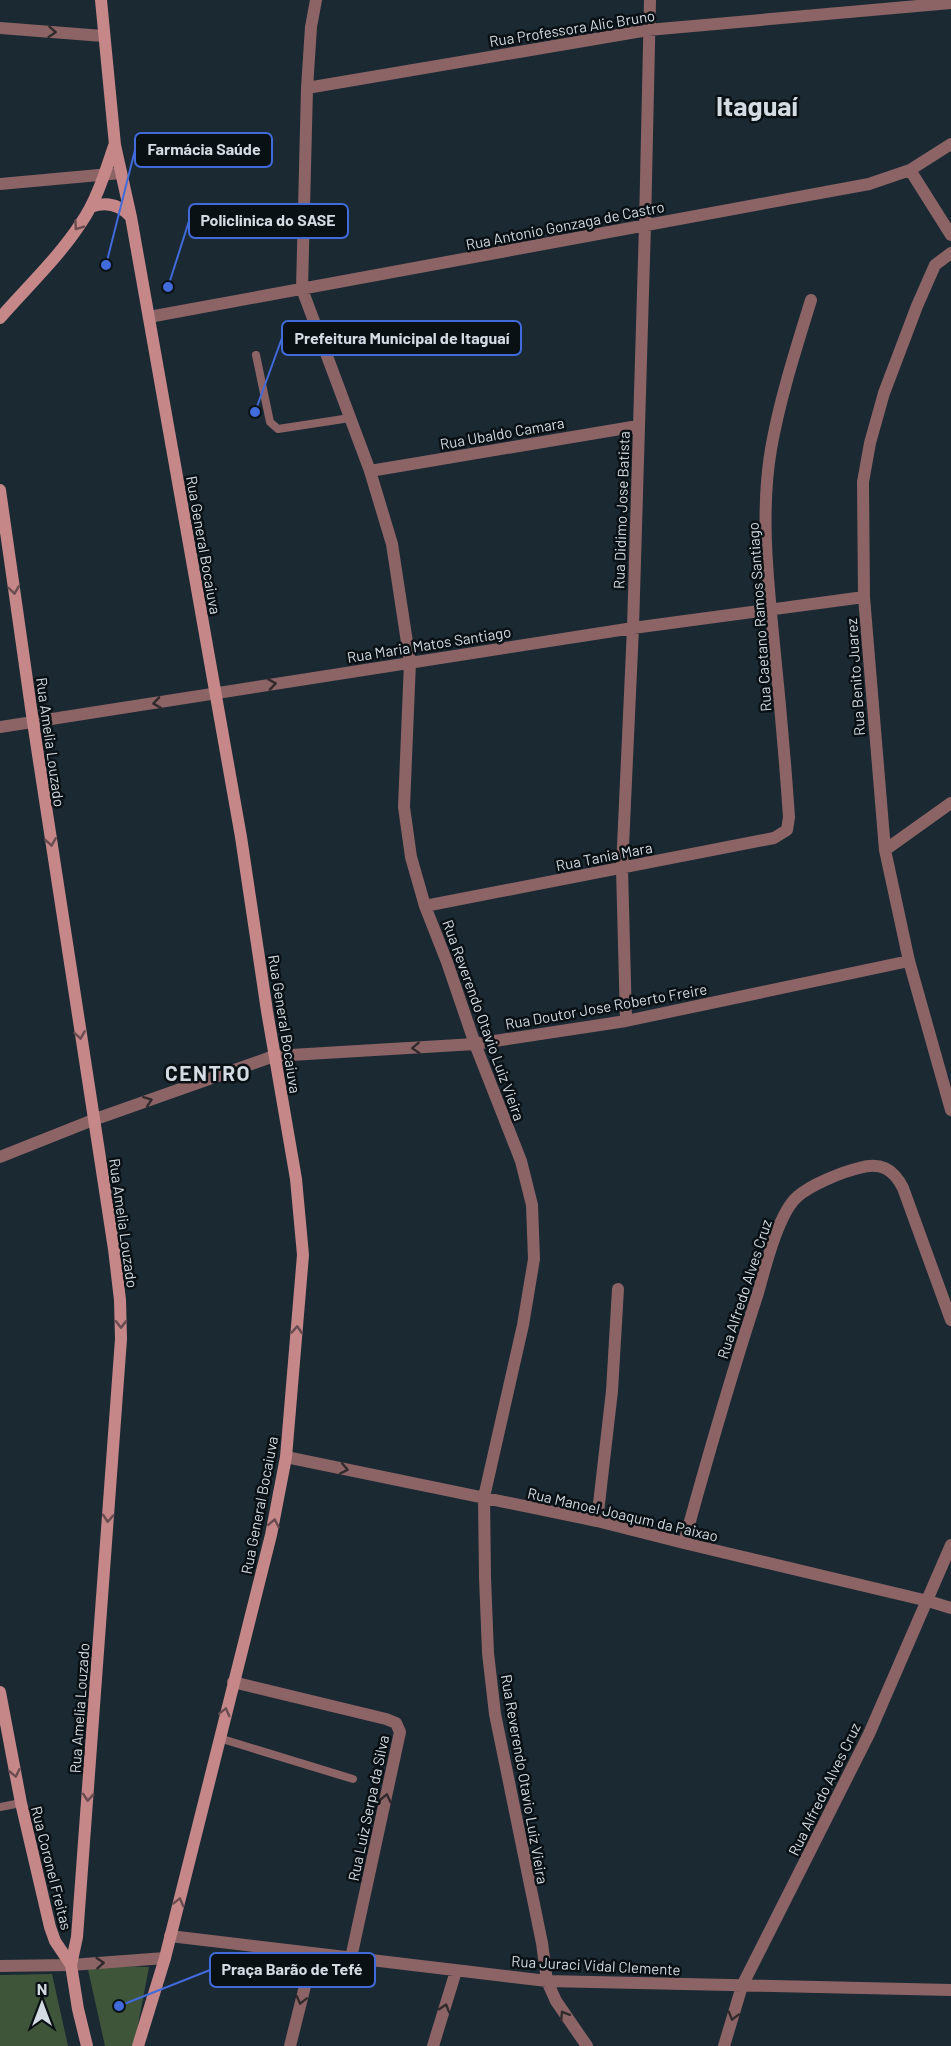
<svg xmlns="http://www.w3.org/2000/svg" width="951" height="2046" viewBox="0 0 951 2046" font-family="Barlow,sans-serif">
<style>
.green{fill:#3e553a}
.lines{fill:none;stroke-linecap:round;stroke-linejoin:round}
.lane{stroke:#8c6465;stroke-width:8}
.street{stroke:#8c6465;stroke-width:12}
.secondary{stroke:#c68789;stroke-width:12}
.oneway{stroke:#312a2d}
.oneway2{stroke:#684c4f}
.labels{text-anchor:middle;dominant-baseline:central;stroke-width:5;stroke-linejoin:round;paint-order:stroke}
.street-label{font-size:15px;fill:#d3dce3;stroke:#0a1115}
.district-label{font-size:21px;font-weight:bold;letter-spacing:1.5px;fill:#d3dce3;stroke:#0a1115}
.town-label{font-size:27px;font-weight:bold;fill:#d3dce3;stroke:#0a1115}
.leader{fill:none;stroke:#416ada;stroke-width:2}
.callout-dot{fill:#416ada;stroke:#0a1115;stroke-width:2}
.callout{fill:#0a1115;stroke:#416ada;stroke-width:2}
.callout-label{font-size:16px;text-anchor:middle;font-weight:bold;fill:#d3dce3}
</style>
<rect width="100%" height="100%" fill="#1b2933"/>
<path class="green" d="M87,1965l62,2 -15,79h-29z
M52,1974l16,72h-68v-71z"/>
<g class="lines">
<path class="lane" d="M256,355l14,67 8,7 72,-11
M219,1738l134,41
M0,1807l21,-4"/>
<path class="street" d="M316,0l-5,27 -4,61 -5,201 68,182 22,73 18,118 -6,145 7,50 14,49 22,56 28,82 46,117 11,44 2,54 -11,66 -39,172 1,80 3,76 7,61 47,229 5,38 9,20 31,45
M0,28l103,8
M307,88l341,-58 303,-27
M910,170l41,65
M0,184l121,-11
M951,253l-16,12 -18,41 -33,87 -14,50 -7,39 1,115 21,253 24,111 42,149
M149,317l720,-133 41,-14 41,-26
M370,471l268,-45
M0,727l633,-99 231,-31
M885,850l66,-47
M425,906l349,-68 13,-8 2,-13c-4,-58 -9,-115 -15,-173 -6,-64 -14,-130 -3,-195 9,-51 25,-100 40,-149
M626,1021l-4,-153 11,-240 12,-403 5,-225
M0,1157l93,-37 181,-64 201,-12 151,-23 283,-60
M286,1457l311,64 87,22 244,58 23,7
M597,1521l15,-130 6,-102
M684,1543c23,-84 47,-167 74,-250 7,-25 20,-79 39,-96 13,-12 45,-25 62,-29 21,-6 34,0 44,20l48,132
M233,1682l153,37 10,4 4,9 -49,226
M170,1936l377,45 404,9
M0,1966l71,-1 94,-7
M290,2046l23,-92
M433,2046l23,-75
M724,2046l18,-60 127,-252 82,-189"/>
<path class="secondary" d="M101,0l14,145 16,72 110,620 26,174 29,168 7,76 -17,202 -15,78 -106,423 -27,88
M91,207c16,-6 29,-2 40,10
M0,318c27,-31 59,-61 81,-95 16,-23 24,-51 33,-77
M0,490l33,232 81,527 6,51 1,39 -44,598 -6,28
M0,1692l21,111 29,124 5,14 16,24 7,44 9,37"/>
</g>
<defs><path id="oneway-chevron" d="M-2-3.5L2.5 0L-2 3.5" fill="none" stroke-width="1.6" stroke-linecap="round" stroke-linejoin="round" transform="scale(1.5)"/></defs>
<g class="oneway">
<use href="#oneway-chevron" transform="translate(52 32) rotate(4)"/>
<use href="#oneway-chevron" transform="translate(272 684) rotate(-9)"/>
<use href="#oneway-chevron" transform="translate(157 703) rotate(171)"/>
<use href="#oneway-chevron" transform="translate(416 1048) rotate(177)"/>
<use href="#oneway-chevron" transform="translate(148 1101) rotate(-20)"/>
<use href="#oneway-chevron" transform="translate(344 1469) rotate(11)"/>
<use href="#oneway-chevron" transform="translate(386 1798) rotate(-77)"/>
<use href="#oneway-chevron" transform="translate(100 1963) rotate(-4)"/>
<use href="#oneway-chevron" transform="translate(301 2000) rotate(104)"/>
<use href="#oneway-chevron" transform="translate(445 2008) rotate(-73)"/>
<use href="#oneway-chevron" transform="translate(564 2015) rotate(-122)"/>
<use href="#oneway-chevron" transform="translate(733 2016) rotate(106)"/>
</g>
<g class="oneway2">
<use href="#oneway-chevron" transform="translate(78 226) rotate(125)"/>
<use href="#oneway-chevron" transform="translate(14 590) rotate(82)"/>
<use href="#oneway-chevron" transform="translate(51 842) rotate(81)"/>
<use href="#oneway-chevron" transform="translate(80 1035) rotate(81)"/>
<use href="#oneway-chevron" transform="translate(121 1324) rotate(89)"/>
<use href="#oneway-chevron" transform="translate(297 1330) rotate(-86)"/>
<use href="#oneway-chevron" transform="translate(108 1518) rotate(94)"/>
<use href="#oneway-chevron" transform="translate(274 1523) rotate(-79)"/>
<use href="#oneway-chevron" transform="translate(225 1712) rotate(-76)"/>
<use href="#oneway-chevron" transform="translate(15 1773) rotate(79)"/>
<use href="#oneway-chevron" transform="translate(88 1797) rotate(94)"/>
<use href="#oneway-chevron" transform="translate(179 1902) rotate(-76)"/>
</g>
<g class="labels">
<g class="street-label">
<text transform="translate(572 28) rotate(-9)">Rua Professora Alic Bruno</text>
<text transform="translate(565 225) rotate(-11)">Rua Antonio Gonzaga de Castro</text>
<text transform="translate(502 433) rotate(-10)">Rua Ubaldo Camara</text>
<text transform="translate(621 510) rotate(-88)">Rua Didimo Jose Batista</text>
<text transform="translate(204 545) rotate(80)">Rua General Bocaiuva</text>
<text transform="translate(759 617) rotate(-94)">Rua Caetano Ramos Santiago</text>
<text transform="translate(429 644) rotate(-9)">Rua Maria Matos Santiago</text>
<text transform="translate(855 677) rotate(-94)">Rua Benito Juarez</text>
<text transform="translate(51 742) rotate(82)">Rua Amelia Louzado</text>
<text transform="translate(604 856) rotate(-11)">Rua Tania Mara</text>
<text transform="translate(606 1006) rotate(-10)">Rua Doutor Jose Roberto Freire</text>
<text transform="translate(484 1020) rotate(70)">Rua Reverendo Otavio Luiz Vieira</text>
<text transform="translate(285 1024) rotate(81)">Rua General Bocaiuva</text>
<text transform="translate(124 1223) rotate(82)">Rua Amelia Louzado</text>
<text transform="translate(744 1289) rotate(-72)">Rua Alfredo Alves Cruz</text>
<text transform="translate(259 1505) rotate(-79)">Rua General Bocaiuva</text>
<text transform="translate(623 1514) rotate(13)">Rua Manoel Joaqum da Paixao</text>
<text transform="translate(79 1708) rotate(-86)">Rua Amelia Louzado</text>
<text transform="translate(525 1779) rotate(80)">Rua Reverendo Otavio Luiz Vieira</text>
<text transform="translate(824 1789) rotate(-64)">Rua Alfredo Alves Cruz</text>
<text transform="translate(368 1808) rotate(-78)">Rua Luiz Serpa da Silva</text>
<text transform="translate(52 1868) rotate(76)">Rua Coronel Freitas</text>
<text transform="translate(596 1965) rotate(3)">Rua Juraci Vidal Clemente</text>
</g>
<g class="district-label">
<text x="208" y="1072">CENTRO</text>
</g>
<g class="town-label">
<text x="757" y="105">Itaguaí</text>
</g>
</g>
<path class="leader" d="M106 265L135 150M168 287L189 221M255 412L282 338M119 2006L210 1970"/>
<g class="callout-dot">
<circle cx="106" cy="265" r="6"/>
<circle cx="168" cy="287" r="6"/>
<circle cx="255" cy="412" r="6"/>
<circle cx="119" cy="2006" r="6"/>
</g>
<g class="callout">
<rect x="135" y="133" width="137" height="34" rx="6"/>
<rect x="189" y="204" width="159" height="34" rx="6"/>
<rect x="282" y="321" width="239" height="34" rx="6"/>
<rect x="210" y="1953" width="165" height="34" rx="6"/>
</g>
<g class="callout-label">
<text x="204" y="155">Farmácia Saúde</text>
<text x="268" y="226">Policlinica do SASE</text>
<text x="402" y="344">Prefeitura Municipal de Itaguaí</text>
<text x="292" y="1975">Praça Barão de Tefé</text>
</g>
<g transform="translate(42 2004)" stroke="#0a1115" stroke-width="4.5" paint-order="stroke">
<path d="M0-4.5L10 22L0 15L-10 22Z" fill="#d3dce3"/>
<text y="-9" font-size="16" font-weight="bold" text-anchor="middle" fill="#d3dce3">N</text>
</g>
</svg>
